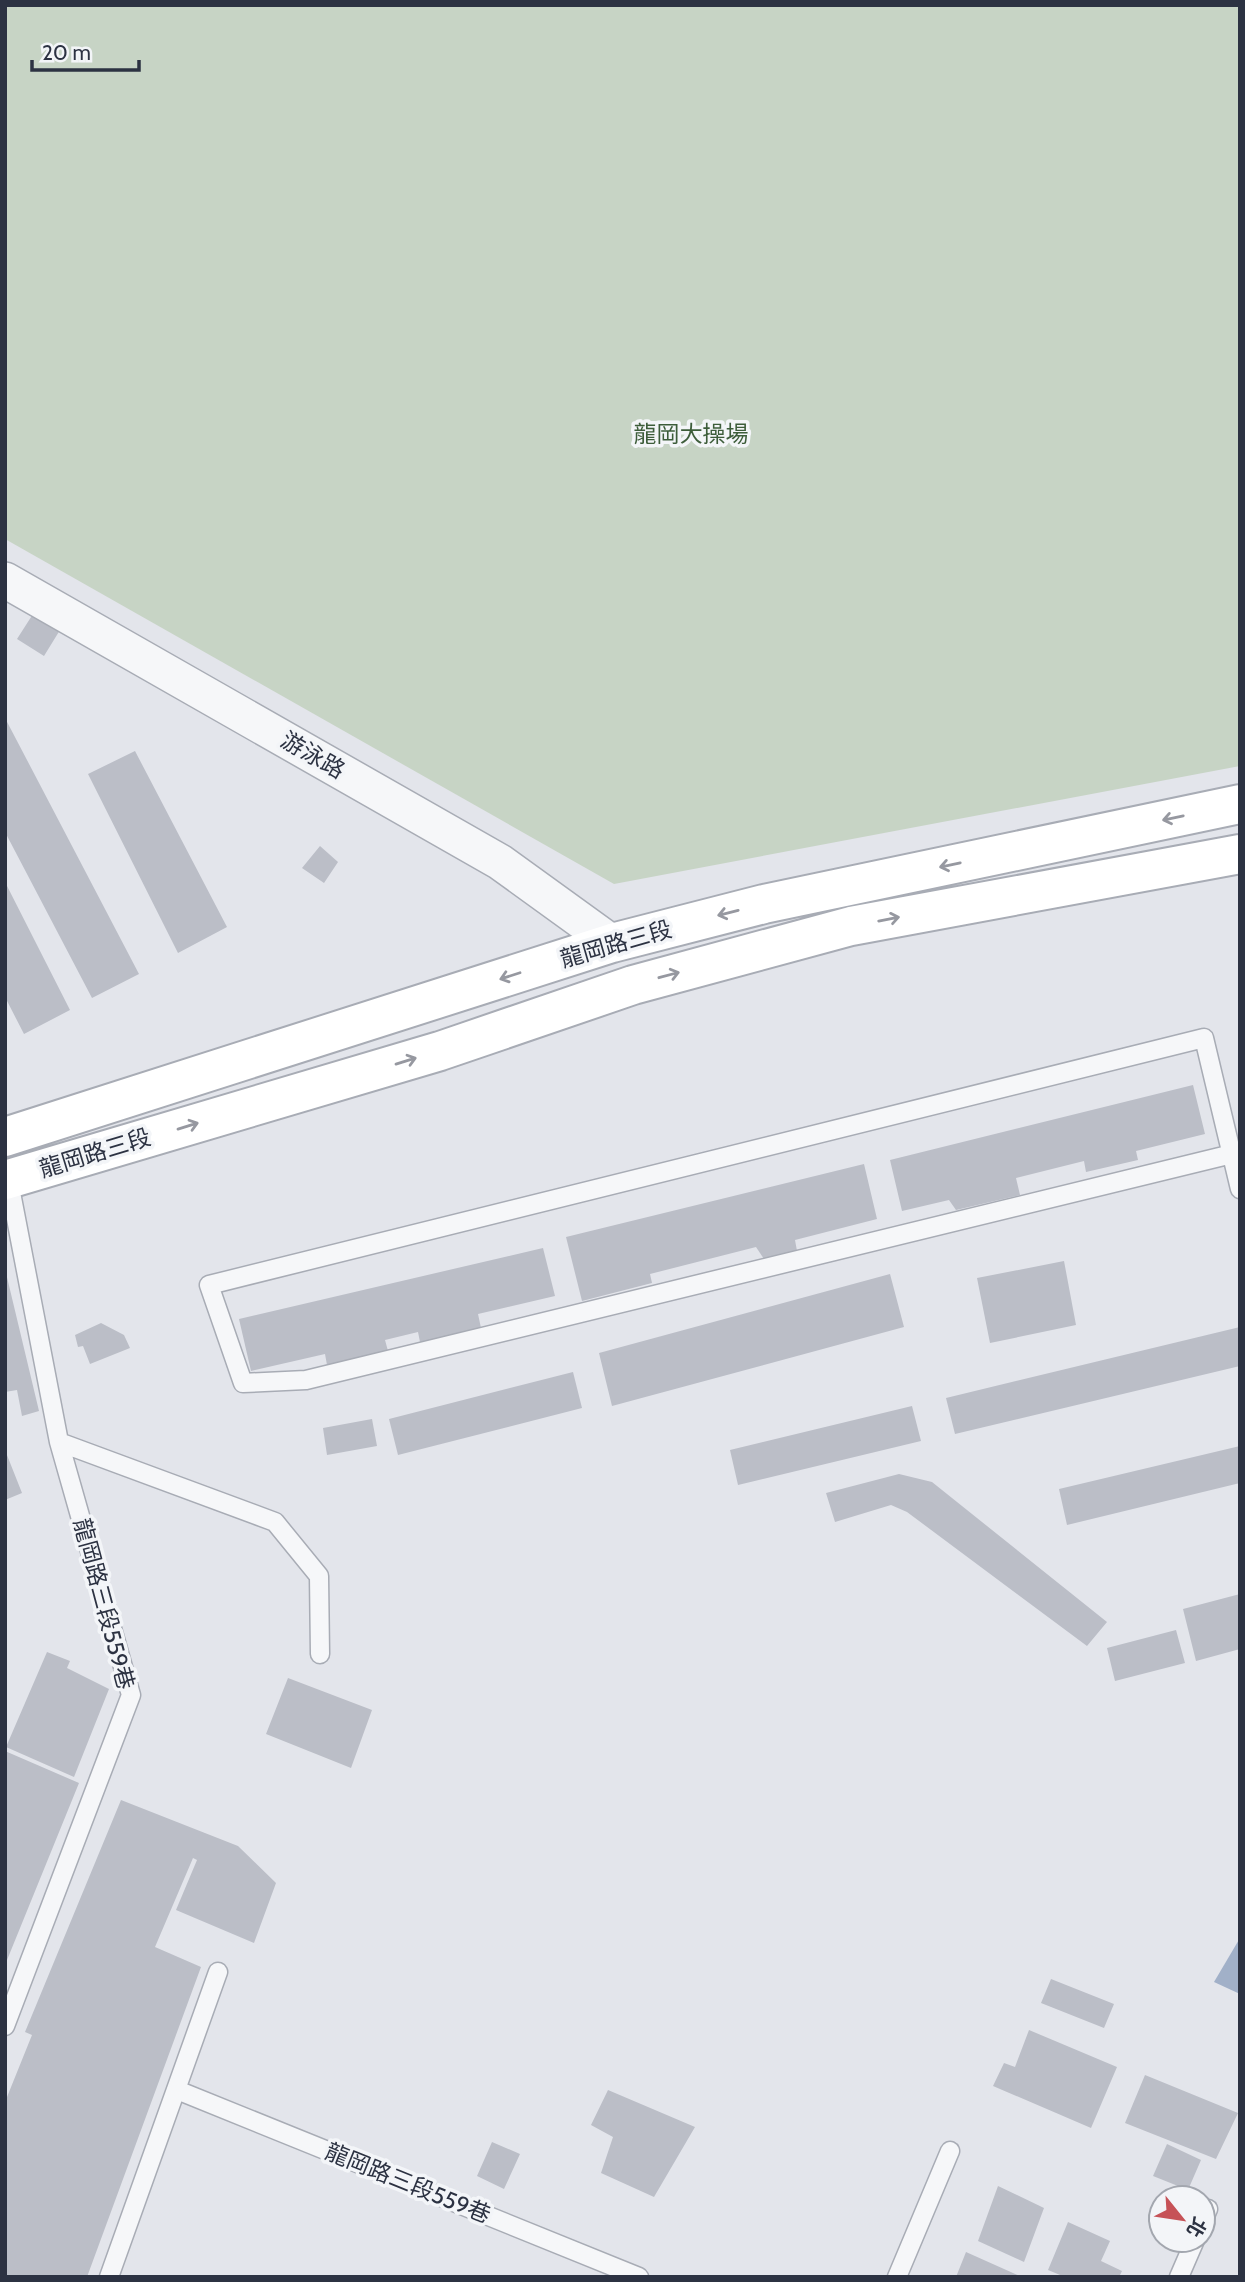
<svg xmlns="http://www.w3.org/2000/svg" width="1245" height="2282" viewBox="0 0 1245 2282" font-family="Cabin,'Noto Sans TC',sans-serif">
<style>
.green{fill:#c7d4c5}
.water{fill:#a1b0c8}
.building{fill:#bbbec7}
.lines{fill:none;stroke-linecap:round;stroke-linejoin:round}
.service-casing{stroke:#a8acb5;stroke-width:21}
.minor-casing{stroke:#a8acb5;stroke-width:38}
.secondary-casing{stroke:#a8acb5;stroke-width:42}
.service{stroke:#f6f7f9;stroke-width:18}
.minor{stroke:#f6f7f9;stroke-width:35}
.secondary{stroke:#fff;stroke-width:38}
.oneway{stroke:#9698a0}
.labels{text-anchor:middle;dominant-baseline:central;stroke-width:7;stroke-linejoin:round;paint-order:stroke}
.park-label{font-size:23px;fill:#3d5d3a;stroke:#f3f5f8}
.street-label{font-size:23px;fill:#2c3242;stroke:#f3f5f8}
</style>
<rect width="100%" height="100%" fill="#e3e5eb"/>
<path class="green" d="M5,5h1235v761l-626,118 -609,-345z"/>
<path class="water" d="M1240,1938v56l-26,-12z"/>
<path class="building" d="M33,614l27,16 -16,26 -27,-17z
M5,718l134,256 -47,24 -87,-166z
M135,751l92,176 -49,26 -90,-179z
M320,846l18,16 -14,21 -22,-15z
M5,882l65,128 -46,24 -19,-37z
M1193,1085l12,49 -69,17 2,9 -52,12 -2,-11 -68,17 4,17 -64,15 -7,-10 -47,11 -12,-51z
M864,1164l13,55 -82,21 2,11 -33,8 -8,-12 -106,27 2,9 -70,18 -16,-64z
M543,1248l12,48 -77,18 3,14 -61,14 -2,-10 -33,8 3,11 -61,14 -2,-11 -74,17 -12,-52z
M1064,1261l12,64 -86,18 -13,-65z
M6,1273l33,138 -17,5 -5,-26 -12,2z
M890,1274l14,53 -292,79 -13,-53z
M101,1323l23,12 6,13 -40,16 -7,-18 -5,1 -3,-12z
M1240,1327v39l-285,68 -9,-36z
M573,1372l9,36 -184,47 -9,-36z
M912,1406l9,35 -183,44 -8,-35z
M372,1419l5,27 -50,9 -4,-27z
M1240,1446v37l-173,42 -8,-36z
M5,1450l17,43 -17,7z
M899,1474l33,8 175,140 -20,24 -180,-134 -16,-7 -56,17 -9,-29z
M1240,1594v55l-44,12 -13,-52z
M1176,1630l9,33 -70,18 -8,-33z
M47,1652l23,9 -3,7 42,21 -35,88 -68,-30z
M288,1678l84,32 -21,58 -85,-34z
M5,1751l74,32 -74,182z
M121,1800l117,46 38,37 -22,60 -78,-33 21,-50 -4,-2 -38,89 46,20 -114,310h-82v-175l27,-67 -7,-3z
M1051,1979l63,25 -10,24 -63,-25z
M1029,2030l88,37 -26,61 -98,-42 11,-23 11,4z
M1145,2075l93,38 -22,46 -91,-36z
M608,2090l87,37 -41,70 -53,-24 12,-36 -22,-12z
M492,2142l28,12 -16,35 -27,-13z
M1167,2144l34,16 -13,30 -35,-14z
M998,2186l46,22 -20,54 -46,-21z
M1068,2222l42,19 -9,20 21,10 -3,6h-54l-17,-7z
M966,2252l56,25h-66z"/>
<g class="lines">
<g class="service-casing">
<path id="service" d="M1232,1154l-926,226 -63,3 -34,-98 995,-247 36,151
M59,1442l216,80 44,54 1,78
M5,2026l126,-331 -72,-253 -51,-265
M177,2090l462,187
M1203,2221l5,-12
M109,2277l109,-305
M897,2277l53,-126
M1179,2277l16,-37"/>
</g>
<g class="minor-casing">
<path id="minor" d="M5,580l495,282 112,81"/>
</g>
<g class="secondary-casing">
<path id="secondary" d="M5,1137l607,-194 152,-39 476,-100
M5,1180l435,-129 193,-66 218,-59 389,-72"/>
</g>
<use href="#service" class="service"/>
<use href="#minor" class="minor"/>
<use href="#secondary" class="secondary"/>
</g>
<defs><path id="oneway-shaft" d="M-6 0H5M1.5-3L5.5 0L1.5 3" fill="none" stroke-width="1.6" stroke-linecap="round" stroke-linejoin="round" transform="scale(1.75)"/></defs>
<g class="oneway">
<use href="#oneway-shaft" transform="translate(1173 818) rotate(168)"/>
<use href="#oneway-shaft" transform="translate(950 865) rotate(168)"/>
<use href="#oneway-shaft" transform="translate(728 913) rotate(166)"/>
<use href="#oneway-shaft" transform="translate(889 919) rotate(-11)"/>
<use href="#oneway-shaft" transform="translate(669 975) rotate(-15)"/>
<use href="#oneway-shaft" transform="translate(510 976) rotate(162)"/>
<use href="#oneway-shaft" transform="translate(406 1061) rotate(-17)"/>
<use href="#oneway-shaft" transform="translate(188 1126) rotate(-17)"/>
</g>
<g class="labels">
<g class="park-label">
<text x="691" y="434">龍岡大操場</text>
</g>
<g class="street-label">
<text transform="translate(313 755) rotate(30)">游泳路</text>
<text transform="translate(616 944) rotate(-16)">龍岡路三段</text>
<text transform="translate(95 1153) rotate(-17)">龍岡路三段</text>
<text transform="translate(104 1604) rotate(75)">龍岡路三段559巷</text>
<text transform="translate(408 2183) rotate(22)">龍岡路三段559巷</text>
</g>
</g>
<rect width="1245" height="2282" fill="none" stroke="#2c3242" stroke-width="14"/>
<g transform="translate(1182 2219) rotate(120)"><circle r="33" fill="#f3f5f8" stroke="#a3a7af" stroke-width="2"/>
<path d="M0-5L12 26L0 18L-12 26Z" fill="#c65257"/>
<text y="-10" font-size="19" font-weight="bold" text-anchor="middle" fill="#2c3242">北</text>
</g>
<path d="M32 60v10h107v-10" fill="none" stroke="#2c3242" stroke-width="3.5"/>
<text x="42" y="60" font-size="21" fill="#2c3242" stroke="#f3f5f8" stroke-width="5" paint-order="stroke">20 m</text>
</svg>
